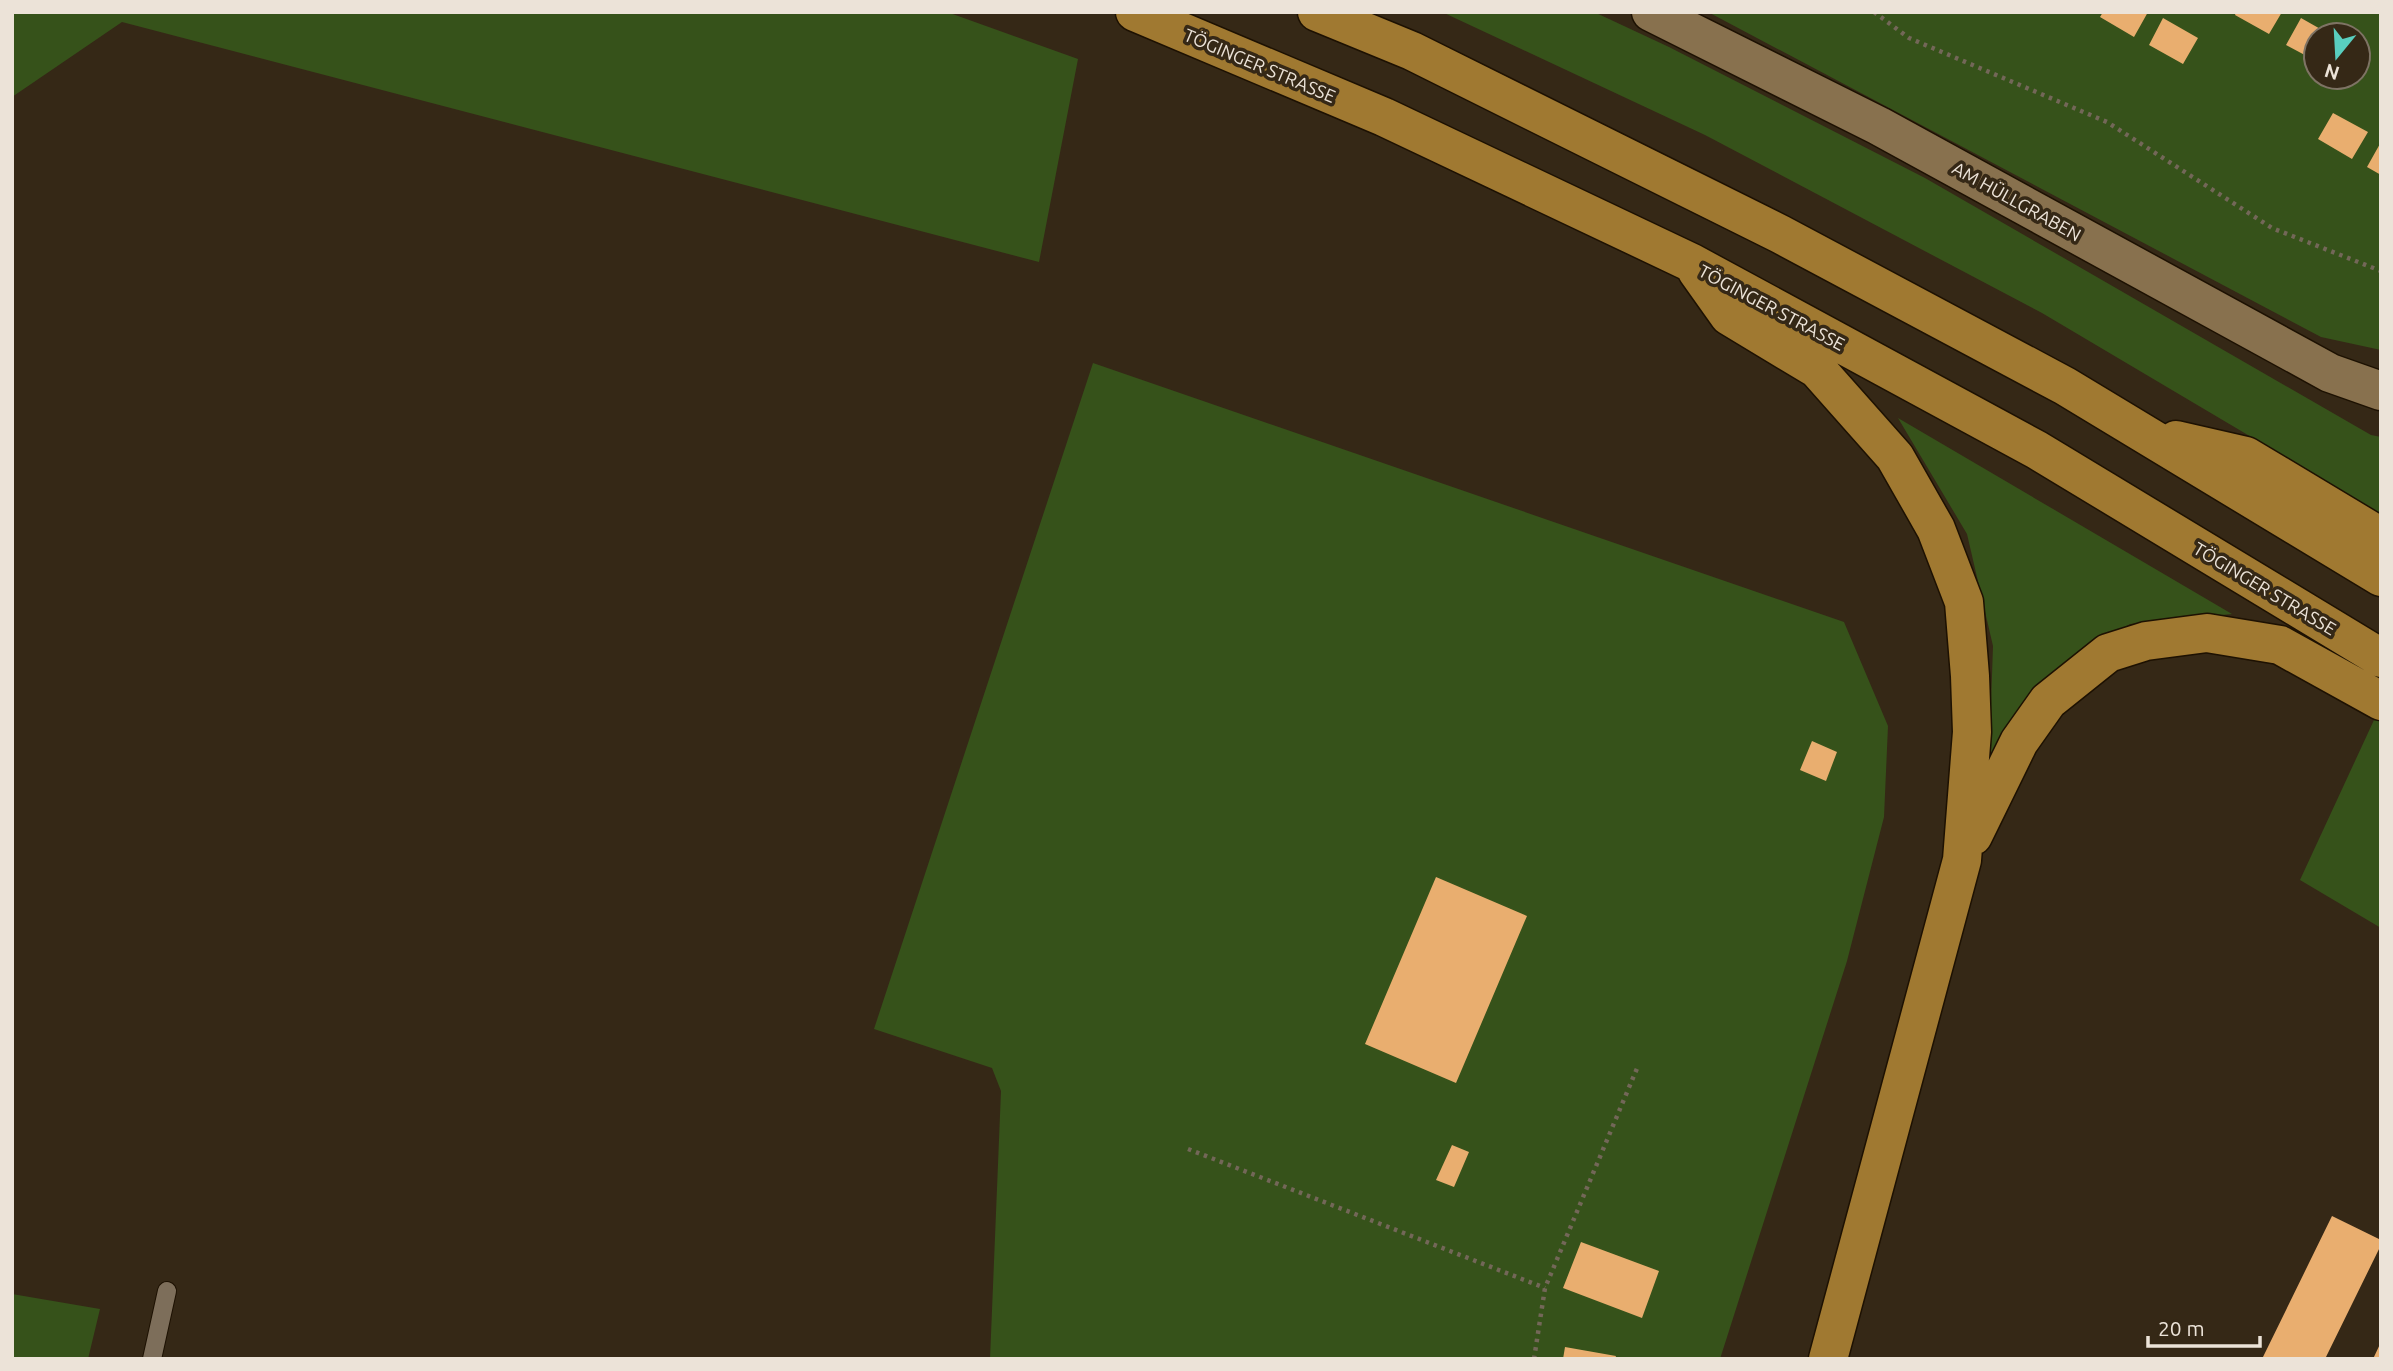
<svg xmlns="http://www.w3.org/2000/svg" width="2393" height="1371" viewBox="0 0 2393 1371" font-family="Ubuntu,sans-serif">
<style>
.green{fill:#36521a;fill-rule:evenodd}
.building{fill:#e9ae6f}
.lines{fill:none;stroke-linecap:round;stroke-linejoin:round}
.lane-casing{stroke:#1d1102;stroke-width:20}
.secondary-casing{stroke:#1d1102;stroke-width:41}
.highway-casing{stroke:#1d1102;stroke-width:41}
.path{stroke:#736758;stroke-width:4.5;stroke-dasharray:3.5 5;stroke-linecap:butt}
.lane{stroke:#7d6e5a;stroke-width:18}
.secondary{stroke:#88714e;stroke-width:38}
.highway{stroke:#a07931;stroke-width:38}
.labels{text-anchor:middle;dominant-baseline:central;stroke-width:7;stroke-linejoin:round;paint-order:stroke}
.street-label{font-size:18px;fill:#ece3d8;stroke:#352816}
</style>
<rect width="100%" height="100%" fill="#352816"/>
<path class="green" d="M12,12h935l131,47 -39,203 -917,-240 -110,75z
M1442,12h152l75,35 256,131 446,257 10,2v77l-339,-201 -337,-178z
M1708,12h673v338l-60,-13zM2316,35h42v42h-42z
M1093,363l751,259 44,104 -4,91 -37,144 -127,398h-730l11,-268 -9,-23 -118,-39z
M1898,418l334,196 -102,10 -72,47 -69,92 4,-117 -26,-112z
M2380,707h1v221l-81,-48z
M12,1294l88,15 -12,50h-76z"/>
<path class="building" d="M2103,12h45l-14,25 -34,-20z
M2236,12h46l-13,22 -34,-19z
M2163,18l35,20 -15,26 -34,-19z
M2301,18l30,17h-15v26l-30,-16z
M2333,113l35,19 -16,27 -34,-20z
M2381,142v33l-14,-8z
M1812,741l25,11 -11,29 -26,-11z
M1436,877l91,39 -71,167 -91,-39z
M1452,1145l17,7 -15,35 -18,-7z
M2332,1216l49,24v5l-56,114h-63z
M1581,1242l78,29 -17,47 -79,-30z
M2381,1342v17h-8z
M1565,1347l51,9 -1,3h-52z"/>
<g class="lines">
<g class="lane-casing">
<path id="lane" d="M152,1359l15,-68"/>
</g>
<g class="secondary-casing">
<path id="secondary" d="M1651,12l228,114 451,247 51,18"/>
</g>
<g class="highway-casing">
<path id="highway" d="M1135,12l249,105 308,146 345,187 344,208
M1317,12l95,39 368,183 285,152 316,191
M1697,271l32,45 88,53 78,88 41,72 28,73 6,74 2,56 -10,128 -134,499
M2176,440l70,16 135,81
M1973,836l46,-94 29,-41 60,-48 38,-12 61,-8 73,12 101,56"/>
</g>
<path class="path" d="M1874,12l35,26 198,84 165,106 109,43
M1188,1149l357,139
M1534,1359l11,-71 93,-222"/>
<use href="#lane" class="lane"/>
<use href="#secondary" class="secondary"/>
<use href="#highway" class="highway"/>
</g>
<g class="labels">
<g class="street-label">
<text transform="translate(1260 65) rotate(23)">TÖGINGER STRASSE</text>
<text transform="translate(2017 201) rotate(29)">AM HÜLLGRABEN</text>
<text transform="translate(1772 307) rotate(28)">TÖGINGER STRASSE</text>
<text transform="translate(2265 588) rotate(31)">TÖGINGER STRASSE</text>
</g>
</g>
<rect width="2393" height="1371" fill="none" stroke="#ece3d8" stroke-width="28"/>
<g transform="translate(2337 56) rotate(198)"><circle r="33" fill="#352816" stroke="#7e7364" stroke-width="2"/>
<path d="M0-5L12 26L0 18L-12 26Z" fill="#59cebf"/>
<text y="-10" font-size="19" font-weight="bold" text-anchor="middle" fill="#ece3d8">N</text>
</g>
<path d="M2148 1336v10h112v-10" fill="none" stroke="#ece3d8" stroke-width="3.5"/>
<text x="2158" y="1336" font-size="21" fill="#ece3d8" stroke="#352816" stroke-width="5" paint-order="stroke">20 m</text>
</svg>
